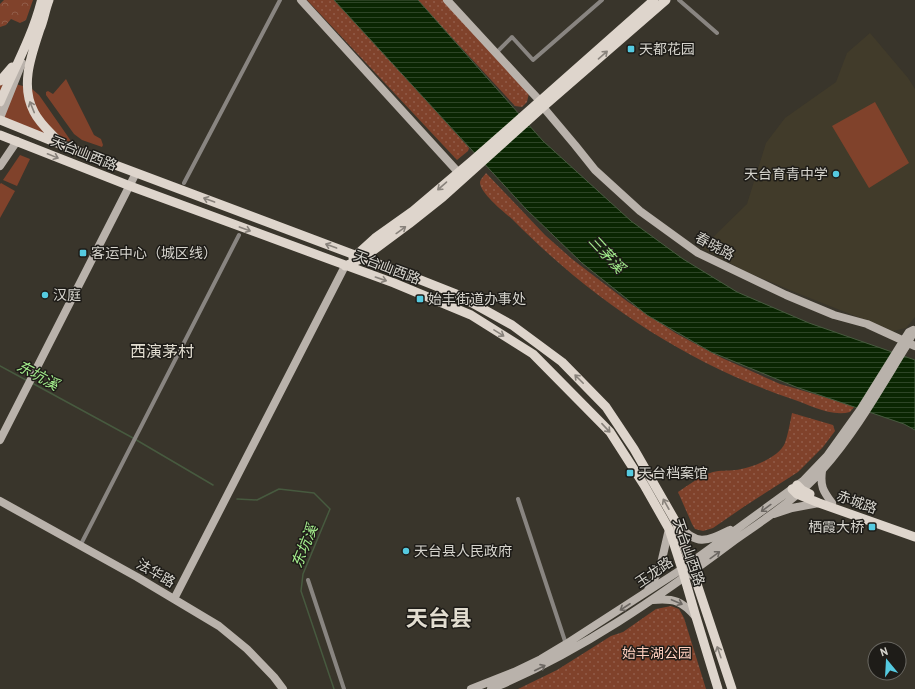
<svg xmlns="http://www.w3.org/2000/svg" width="915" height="689" viewBox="0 0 915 689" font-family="'PT Sans','Noto Sans SC',sans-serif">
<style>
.built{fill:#413b2a}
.green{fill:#80422b}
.forest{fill:url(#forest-crowns)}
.park{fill:url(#park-dots)}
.water{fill:url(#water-rules);stroke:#475a3f}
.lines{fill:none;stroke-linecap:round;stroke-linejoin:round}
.stream{stroke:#475a3f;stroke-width:1.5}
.street{stroke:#898581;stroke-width:4}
.secondary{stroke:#b9b2ab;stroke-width:8}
.primary{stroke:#ded5cc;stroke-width:9}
.oneway{stroke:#88827b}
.oneway2{stroke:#6c6762}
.poi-dot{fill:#55cae0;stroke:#1e1c18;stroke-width:1.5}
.labels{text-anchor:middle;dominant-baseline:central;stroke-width:3;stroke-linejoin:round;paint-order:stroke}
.poi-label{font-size:14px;fill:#d6d4cd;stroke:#1e1c18;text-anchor:start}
.street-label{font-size:14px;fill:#d6d4cd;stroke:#1e1c18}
.park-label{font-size:14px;fill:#fecebd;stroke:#1e1c18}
.water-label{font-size:15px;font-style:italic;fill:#a3ed8c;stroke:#1e1c18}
.quarter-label{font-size:16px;fill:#e2ddd0;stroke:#1e1c18}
.town-label{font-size:22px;font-weight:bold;fill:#e2ddd0;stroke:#1e1c18}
</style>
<defs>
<pattern id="forest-crowns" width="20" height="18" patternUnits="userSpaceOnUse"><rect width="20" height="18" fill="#80422b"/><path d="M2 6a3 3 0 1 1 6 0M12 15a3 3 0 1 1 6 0" fill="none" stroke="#915c49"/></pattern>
<pattern id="park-dots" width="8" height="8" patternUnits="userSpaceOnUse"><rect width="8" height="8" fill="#80422b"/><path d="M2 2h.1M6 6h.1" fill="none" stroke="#915c49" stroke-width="1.8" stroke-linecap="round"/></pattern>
<pattern id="water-rules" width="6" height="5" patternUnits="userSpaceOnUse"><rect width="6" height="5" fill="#0a2602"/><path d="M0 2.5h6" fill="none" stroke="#2d4526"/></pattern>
</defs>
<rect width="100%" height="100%" fill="#39352b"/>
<path class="built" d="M870,33l38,45 7,11v228l-9,11 -13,3 -96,-38 -50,-21 -45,-24 45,-44 19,-61 19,-25 51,-36 11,-29z"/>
<path class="green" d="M66,79l28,56 7,4 2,6 -1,2 -20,-7 -8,-6 -28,-39v-3l2,-1 5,3z
M4,81l19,5 6,22 19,27 -48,-19v-32z
M32,89l7,6 32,46 7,5c-13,-5 -32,-18 -40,-31 -4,-6 -5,-16 -8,-24z
M875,102l34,61 -40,25 -37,-62z
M20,155l10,4 -13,27 -14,-6z
M1,183l14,8 -15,27v-34z"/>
<path class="forest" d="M4,0h29l-7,20 -6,3 -9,-4 -5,6 -6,2v-23z"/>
<path class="park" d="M307,0h27l57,61 78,87 -1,3 -11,9z
M417,0h29l83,93 -2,9 -5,5 -7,-1z
M486,173l59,62 27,24 56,43 49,32 45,24 58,26 75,22 -5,6c-19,5 -40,-7 -58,-13 -107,-36 -201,-100 -280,-180 -8,-7 -31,-25 -32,-36 0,-4 4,-7 6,-10z
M792,413l41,12 2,6 -12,16 -25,25 -53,34 -32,22 -10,3 -8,-2 -3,-5 -14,-32c11,-7 23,-17 35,-20 7,-2 15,-1 22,-2 14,-1 44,-12 50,-27 3,-9 5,-20 7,-30z
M671,606l8,3 5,9 22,71h-188l39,-19 54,-34 12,-4 33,-23z"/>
<path class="water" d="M334,0h84l125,141 88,80 52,38 54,33 72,31 106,37v70l-11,-6 -108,-37 -85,-35 -64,-37 -65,-52 -56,-54z"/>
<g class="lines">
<path class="stream" d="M0,366l26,14
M32,383l101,55 80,47
M237,499l20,1 22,-11 35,4 16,16 -27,65 -2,17 33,98"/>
<path class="street" d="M679,0l38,33
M496,53l16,-16 21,23 69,-60
M184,183l96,-183
M518,499l48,145
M80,546l159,-311
M308,580l36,109"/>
<path class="secondary" d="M301,0l157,172
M447,0l93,101
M543,107l32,38 20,25 45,41 58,42 88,42 48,20 33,9 48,22
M0,118l22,-55
M0,166l17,-25
M0,440l136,-267
M822,471c-2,15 1,20 10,32
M0,501l137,76 82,49 28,23 27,28 9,12
M774,514l18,-6 27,-5
M677,524c20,22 28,18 53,6
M648,590l12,-22 9,-39
M174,599l171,-333
M653,600c21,-2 29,1 43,17
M471,689l43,-17 27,-13 25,-15 116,-75 121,-88 24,-25 33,-46 40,-64 9,-14 4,-2v3l-8,15c-26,42 -50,85 -83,122 -24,28 -57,49 -87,70 -76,57 -155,112 -244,149"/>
<path class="primary" d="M49,0c-4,10 -5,20 -9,29 -9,27 -20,57 -6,83 6,12 17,21 26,31
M0,81l12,-14
M0,102c14,-33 32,-65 41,-100
M0,120l62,25 346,130 48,19 56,31 50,37 44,45 28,42 43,75 55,165
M0,135l130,51 264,97 77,32 62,39 77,78 34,53 25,44 13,40 14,48 22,72
M353,258l22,-20 38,-27 59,-50 182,-161
M345,266l18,-8 46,-34 34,-27 100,-90 123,-107
M797,485l5,5 8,4
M792,489l5,5 22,9 96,34"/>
</g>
<defs><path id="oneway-shaft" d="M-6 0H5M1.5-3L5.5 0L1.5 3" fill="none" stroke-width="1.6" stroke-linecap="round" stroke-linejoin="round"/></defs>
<g class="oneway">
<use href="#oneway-shaft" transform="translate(603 55) rotate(-41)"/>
<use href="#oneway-shaft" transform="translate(32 107) rotate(-112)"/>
<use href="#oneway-shaft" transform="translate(53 156) rotate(22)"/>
<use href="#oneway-shaft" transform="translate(442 186) rotate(139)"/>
<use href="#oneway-shaft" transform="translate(209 200) rotate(-160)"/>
<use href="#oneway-shaft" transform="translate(245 229) rotate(20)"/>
<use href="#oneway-shaft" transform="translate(401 230) rotate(-36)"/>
<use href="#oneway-shaft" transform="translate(331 246) rotate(-160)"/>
<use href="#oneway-shaft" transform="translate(381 279) rotate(19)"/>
<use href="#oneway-shaft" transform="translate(499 333) rotate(32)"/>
<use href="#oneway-shaft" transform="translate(579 379) rotate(-135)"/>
<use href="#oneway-shaft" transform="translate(606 428) rotate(47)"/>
<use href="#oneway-shaft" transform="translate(666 504) rotate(-119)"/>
<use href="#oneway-shaft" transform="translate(719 652) rotate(-109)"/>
</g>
<g class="oneway2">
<use href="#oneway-shaft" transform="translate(766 508) rotate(144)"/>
<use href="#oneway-shaft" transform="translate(715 555) rotate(-36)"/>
<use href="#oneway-shaft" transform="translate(677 602) rotate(23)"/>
<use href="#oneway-shaft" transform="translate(625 607) rotate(147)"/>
<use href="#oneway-shaft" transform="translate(540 668) rotate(-27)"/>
</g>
<g class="poi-dot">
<rect x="627" y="45" width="8" height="8" rx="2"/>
<circle cx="836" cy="174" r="4"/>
<rect x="79" y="249" width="8" height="8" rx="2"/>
<circle cx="45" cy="295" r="4"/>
<rect x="416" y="295" width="8" height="8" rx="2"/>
<rect x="626" y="469" width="8" height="8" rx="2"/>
<rect x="868" y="523" width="8" height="8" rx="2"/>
<circle cx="406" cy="551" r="4"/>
</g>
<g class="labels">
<g class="poi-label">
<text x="639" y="49">天都花园</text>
<text x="828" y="174" text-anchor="end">天台育青中学</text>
<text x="91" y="253">客运中心（城区线）</text>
<text x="53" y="295">汉庭</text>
<text x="428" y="299">始丰街道办事处</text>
<text x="638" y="473">天台档案馆</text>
<text x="864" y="527" text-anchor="end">栖霞大桥</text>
<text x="414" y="551">天台县人民政府</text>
</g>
<g class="street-label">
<text transform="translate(84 153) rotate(22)">天台山西路</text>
<text transform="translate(715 246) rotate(28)">春晓路</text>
<text transform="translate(387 267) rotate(21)">天台山西路</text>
<text transform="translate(857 502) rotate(20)">赤城路</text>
<text transform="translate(689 552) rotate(71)">天台山西路</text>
<text transform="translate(654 572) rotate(-34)">玉龙路</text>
<text transform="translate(156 573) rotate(30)">法华路</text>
</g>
<g class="park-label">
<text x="657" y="653">始丰湖公园</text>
</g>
<g class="water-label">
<text transform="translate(607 254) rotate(47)">三茅溪</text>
<text transform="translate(38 375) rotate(28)">东坑溪</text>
<text transform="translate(304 546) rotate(-68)">东坑溪</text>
</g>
<g class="quarter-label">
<text x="162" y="351">西演茅村</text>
</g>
<g class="town-label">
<text x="439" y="618">天台县</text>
</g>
</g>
<g transform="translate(887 661) rotate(342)"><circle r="19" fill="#1e1c18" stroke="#686660"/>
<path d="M0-3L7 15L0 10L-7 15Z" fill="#55cae0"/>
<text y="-6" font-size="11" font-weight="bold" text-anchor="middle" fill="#d6d4cd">N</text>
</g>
</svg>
